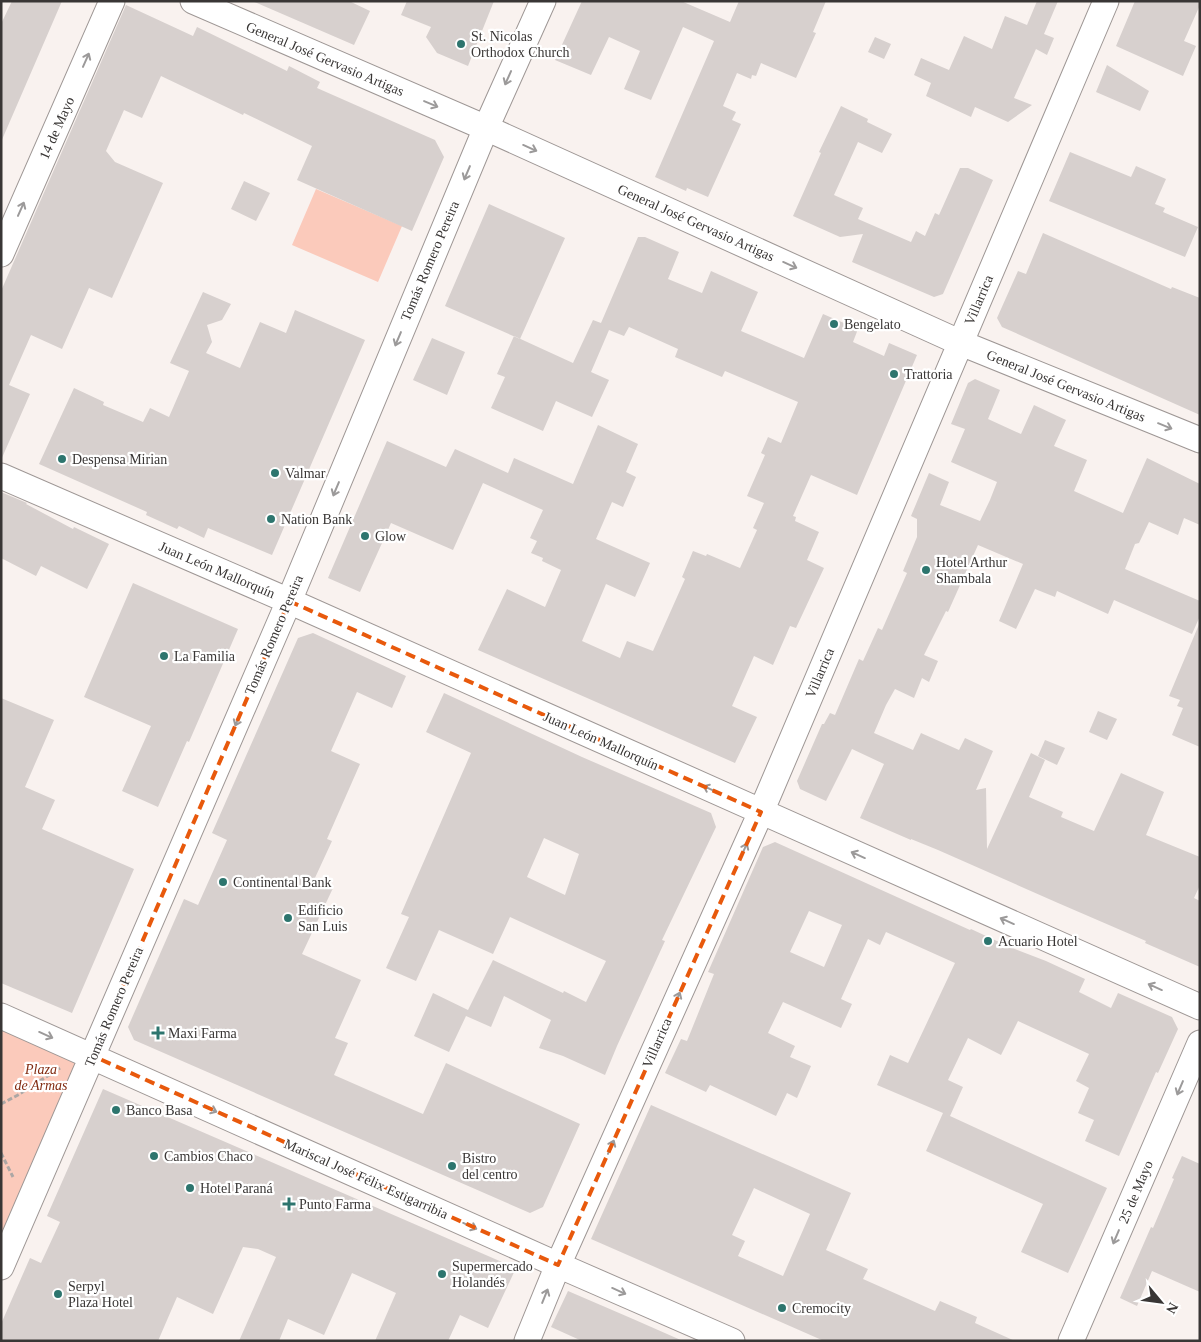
<svg xmlns="http://www.w3.org/2000/svg" width="1201" height="1342" viewBox="0 0 1201 1342" font-family="'Times New Roman',serif">
<style>
.green{fill:#fbcabb}
.building{fill:#d7d0ce;fill-rule:evenodd}
.lines{fill:none;stroke-linecap:round;stroke-linejoin:round}
.minor-casing{stroke:#9e9795;stroke-width:27}
.path{stroke:#aca7a5;stroke-width:3;stroke-dasharray:5 2.5;stroke-linecap:butt}
.minor{stroke:#fff;stroke-width:25}
.oneway{stroke:#9c9a9a}
.marked{fill:none;stroke:#e8590c;stroke-width:4;stroke-dasharray:10 6;stroke-linejoin:round}
.poi-dot{fill:#2d756e;stroke:#fff;stroke-width:2}
.labels{text-anchor:middle;dominant-baseline:central;stroke-width:4.5;stroke-linejoin:round;paint-order:stroke}
.poi-label{font-size:14px;fill:#393635;stroke:#fff;text-anchor:start}
.street-label{font-size:14px;fill:#393635;stroke:#fff}
.park-label{font-size:14px;font-style:italic;fill:#822c12;stroke:#fff}
</style>
<rect width="100%" height="100%" fill="#f9f2ef"/>
<path class="green" d="M316,189l86,37 -24,56 -86,-37z
M1,1016l92,40 -92,211z"/>
<path class="building" d="M12,1h50l-61,141v-118z
M252,1h97l21,10 -16,34z
M407,1h87l-26,65 -31,-13 -11,-16 5,-10 -30,-12z
M582,1h99l49,21 9,-21h87l-13,31 3,1 -20,45 -35,-15 -5,13 -4,-1 -1,4 -14,-6 -14,33 13,6 -4,8 9,4 -33,73 -21,-9 -1,3 -31,-14 59,-136 -31,-14 -32,73 -27,-11 16,-38 -31,-14 -18,38 -36,-15z
M1037,1h21l-14,33 10,4 -7,17 -11,-6 -22,49 18,7 -24,17 -33,-15 -4,10 -45,-21 5,-13 -17,-8 7,-17 28,12 15,-34 28,13 13,-33 22,9z
M1135,1h65v4l-16,36 12,5 -13,30 -67,-30z
M126,5l67,31 4,-9 90,44 2,-5 31,16 -3,6 118,52 9,17 -32,74 -115,-51 15,-34 -68,-33 -1,2 -82,-39 -19,42 -18,-8 -18,41 9,11 48,21 -51,115 -23,-10 -27,61 -31,-14 -22,50 21,9 -29,66v-169z
M875,37l16,7 -7,15 -16,-7z
M1107,65l42,26 -9,20 -44,-19z
M841,106l27,13 -1,3 25,12 -10,19 -24,-11 -24,53 29,13 -5,11 53,23 5,-11 9,5 10,-23 4,2 21,-47h8l25,12 -50,114 -9,3 -82,-35 11,-28 -23,3 -47,-21 28,-63 -2,-1z
M1070,152l61,25 5,-11 30,13 -11,25 10,4 -2,4 35,15 -13,30 -136,-56z
M244,181l26,12 -14,28 -25,-12z
M489,204l76,34 -45,101 -75,-33z
M1043,233l128,56 1,-2 28,11v117l-198,-88 -5,-9 21,-47 8,3z
M638,237h7l34,15 -11,27 34,14 9,-22 47,21 -17,39 63,27 19,-44 35,15 -5,13 31,14 5,-13 28,12 -60,140 -46,-20 -18,41 3,1 -1,4 24,11 -12,28 17,8 -28,60 -6,-2 -17,39 -19,-9 -22,50 25,11 -22,46 -257,-113 29,-61 38,18 16,-37 -19,-9 1,-3 -12,-5 6,-12 -7,-3 13,-28 -60,-27 -30,67 -62,-27 -31,69 -32,-14 59,-137 59,26 9,-18 53,24 6,-15 59,26 25,-59 40,19 -12,28 10,5 -13,30 -11,-5 -16,37 54,24 -15,34 -29,-13 -24,57 38,17 7,-17 26,10 32,-72 -3,-2 11,-26 13,5 1,-2 33,14 17,-38 -4,-2 11,-25 -17,-7 18,-41 -4,-2 7,-16 13,6 17,-41 -73,-31 -3,6 -47,-20 3,-8 -49,-22 -5,9 -15,-6 -18,42 18,8 -17,37 -36,-16 -13,30 -52,-23 14,-31 -8,-3 17,-38 59,27 20,-43 8,3z
M203,292l28,12 -9,16 -15,5 5,17 -6,11 34,15 20,-46 26,11 9,-23 70,30 -93,215 -64,-27 -4,10 -25,-12 -2,3 -31,-14 1,-3 -108,-48 35,-76 30,14 -1,3 40,17 7,-14 19,9 20,-46 -19,-8z
M432,338l33,14 -18,43 -34,-15z
M975,379l25,11 -12,29 33,15 13,-29 32,15 -12,26 33,14 -13,31 49,22 24,-55 53,26v41l-16,-7 -6,17 -29,-13 -10,21 -4,1 -10,25 75,32v15l-8,18 -78,-34 -6,14 -51,-23 -2,6 -20,-8 -19,40 -17,-8 24,-57 -45,-19 -30,67 -2,-1 -22,44 14,6 -9,21 -7,-4 -8,20 -19,-9 -9,16 -12,28 39,17 8,-17 38,17 6,-12 28,13 -17,39 10,-2 1,61 44,-96 14,7 -16,37 34,15 -2,5 33,14 27,-58 43,19 -18,43 54,22v28l-6,13 6,3v66l-55,-24 1,-2 -88,-38 -120,-53 -27,-11v1l-51,-22 24,-54 -32,-15 -26,52 -26,-12 -3,-8 25,-57h2l6,-11 5,2 24,-56 4,2 15,-33 4,2 25,-57 -4,-2 14,-34v-18l-6,-3 18,-43 20,9 -9,23 40,16 10,-21 7,-18 -46,-20 14,-33 -14,-5 17,-41z
M1,492l26,11 -1,1 47,25 1,-2 35,17 -22,45 -46,-23 -5,10 -35,-18z
M133,583l105,46 -49,113 -2,-1 -29,66 -36,-16 29,-65 -67,-29z
M1200,622v125l-28,-12 11,-27 -6,-2 3,-6 -11,-4z
M313,633l93,43 -14,32 -35,-16 -26,59 29,13 -33,75 5,2 -18,39 19,8 -31,66 59,26 -26,58 13,5 -14,32 89,39 23,-51 134,61 -37,83 -13,6 -396,-173 -6,-13 56,-128 14,6 29,-65 -15,-7 86,-195z
M444,693l138,64 129,56 5,14 -54,113 3,1 -48,105 -12,29 -42,-19 -24,-8 12,-28 -47,-24 -13,31 -25,-11 -17,36 -35,-16 19,-43 35,17 25,-50 70,33 1,-2 22,11 20,-41 -96,-44 -17,37 -54,-24 -23,51 -30,-13 23,-51 -8,-3 70,-161 -45,-21zM544,838l35,16 -14,41 -38,-18z
M1,698l53,22 -29,67 30,13 -13,29 92,40 -62,144 -71,-30z
M1098,711l19,8 -10,21 -18,-8z
M1045,740l20,8 -8,17 -19,-9z
M775,842l195,88 1,-1 41,19 34,13 39,18 -6,13 32,16 7,-15 54,24 6,12 -20,44 -2,-1 -37,84 -34,-15 9,-21 -16,-7 11,-25 -13,-7 13,-27 -71,-33 -17,34 -33,-17 -20,42 15,7 -13,29 157,72 -39,85 -47,-21 22,-48 -117,-53 17,-38 -66,-28 13,-30 18,8 47,-100 -69,-31 -6,13 -12,-6 -27,60 11,5 -11,24 -58,-26 -15,31 27,13 -5,11 21,9 -14,32 -10,-5 -11,23 -66,-31 -4,7 -41,-19 16,-34 6,2 27,-67 -6,-2 55,-125zM809,911l33,14 -18,42 -34,-15z
M103,1089l413,179 -28,60 -28,-13 -12,26h-73l21,-48 -44,-20 -28,62 -36,-16 -9,22h-40l37,-84 -18,-8 -15,-2 -30,67 -36,-17 -19,44h-157v-17l29,-66 11,5 19,-41 -13,-6z
M651,1105l200,88 -25,57 42,19 -5,10 72,32 5,-10 37,16 -2,6 40,18h-191l-233,-102zM754,1188l56,26 -27,62 -45,-20 7,-15 -13,-6z
M1182,1156l18,8v128l-48,-21 -15,35 -17,-8 31,-71 2,1 21,-49 -2,-1z
M568,1291l65,28 50,22h-101l-31,-14z"/>
<g class="lines">
<g class="minor-casing">
<path id="minor" d="M193,1l293,127 475,215 239,97
M1,254l111,-253
M1,476l288,125 911,406
M1,1016l557,249 174,76
M1,1267l288,-666 197,-473 57,-127
M527,1341l31,-76 203,-453 345,-811
M1071,1341l129,-298"/>
</g>
<path class="path" d="M1,1104l17,-9 42,-27
M1,1153l12,24"/>
<use href="#minor" class="minor"/>
</g>
<defs><path id="oneway-shaft" d="M-6 0H5M1.5-3L5.5 0L1.5 3" fill="none" stroke-width="1.6" stroke-linecap="round" stroke-linejoin="round" transform="scale(1.25)"/></defs>
<g class="oneway">
<use href="#oneway-shaft" transform="translate(86 60) rotate(-66)"/>
<use href="#oneway-shaft" transform="translate(508 78) rotate(114)"/>
<use href="#oneway-shaft" transform="translate(431 104) rotate(23)"/>
<use href="#oneway-shaft" transform="translate(530 148) rotate(24)"/>
<use href="#oneway-shaft" transform="translate(467 173) rotate(113)"/>
<use href="#oneway-shaft" transform="translate(21 209) rotate(-66)"/>
<use href="#oneway-shaft" transform="translate(790 265) rotate(24)"/>
<use href="#oneway-shaft" transform="translate(398 339) rotate(113)"/>
<use href="#oneway-shaft" transform="translate(1165 426) rotate(22)"/>
<use href="#oneway-shaft" transform="translate(336 489) rotate(113)"/>
<use href="#oneway-shaft" transform="translate(238 719) rotate(113)"/>
<use href="#oneway-shaft" transform="translate(710 789) rotate(-156)"/>
<use href="#oneway-shaft" transform="translate(744 850) rotate(-66)"/>
<use href="#oneway-shaft" transform="translate(858 855) rotate(-156)"/>
<use href="#oneway-shaft" transform="translate(1007 921) rotate(-156)"/>
<use href="#oneway-shaft" transform="translate(1155 987) rotate(-156)"/>
<use href="#oneway-shaft" transform="translate(677 999) rotate(-66)"/>
<use href="#oneway-shaft" transform="translate(46 1035) rotate(24)"/>
<use href="#oneway-shaft" transform="translate(1180 1088) rotate(113)"/>
<use href="#oneway-shaft" transform="translate(210 1109) rotate(24)"/>
<use href="#oneway-shaft" transform="translate(611 1147) rotate(-66)"/>
<use href="#oneway-shaft" transform="translate(470 1226) rotate(24)"/>
<use href="#oneway-shaft" transform="translate(1116 1237) rotate(113)"/>
<use href="#oneway-shaft" transform="translate(619 1291) rotate(24)"/>
<use href="#oneway-shaft" transform="translate(545 1296) rotate(-68)"/>
</g>
<path class="marked" d="M289,601l472,211 -203,453 -465,-209z"/>
<g class="poi-dot">
<circle cx="461" cy="44" r="5"/>
<circle cx="834" cy="324" r="5"/>
<circle cx="894" cy="374" r="5"/>
<circle cx="62" cy="459" r="5"/>
<circle cx="275" cy="473" r="5"/>
<circle cx="271" cy="519" r="5"/>
<circle cx="365" cy="536" r="5"/>
<circle cx="926" cy="570" r="5"/>
<circle cx="164" cy="656" r="5"/>
<circle cx="223" cy="882" r="5"/>
<circle cx="288" cy="918" r="5"/>
<circle cx="988" cy="941" r="5"/>
<path d="M155.5 1025.5h5v5h5v5h-5v5h-5v-5h-5v-5h5z"/>
<circle cx="116" cy="1110" r="5"/>
<circle cx="154" cy="1156" r="5"/>
<circle cx="452" cy="1166" r="5"/>
<circle cx="190" cy="1188" r="5"/>
<path d="M286.5 1196.5h5v5h5v5h-5v5h-5v-5h-5v-5h5z"/>
<circle cx="442" cy="1274" r="5"/>
<circle cx="58" cy="1294" r="5"/>
<circle cx="782" cy="1308" r="5"/>
</g>
<g class="labels">
<g class="poi-label">
<text x="471" y="36">St. Nicolas<tspan x="471" dy="16">Orthodox Church</tspan></text>
<text x="844" y="324">Bengelato</text>
<text x="904" y="374">Trattoria</text>
<text x="72" y="459">Despensa Mirian</text>
<text x="285" y="473">Valmar</text>
<text x="281" y="519">Nation Bank</text>
<text x="375" y="536">Glow</text>
<text x="936" y="562">Hotel Arthur<tspan x="936" dy="16">Shambala</tspan></text>
<text x="174" y="656">La Familia</text>
<text x="233" y="882">Continental Bank</text>
<text x="298" y="910">Edificio<tspan x="298" dy="16">San Luis</tspan></text>
<text x="998" y="941">Acuario Hotel</text>
<text x="168" y="1033">Maxi Farma</text>
<text x="126" y="1110">Banco Basa</text>
<text x="164" y="1156">Cambios Chaco</text>
<text x="462" y="1158">Bistro<tspan x="462" dy="16">del centro</tspan></text>
<text x="200" y="1188">Hotel Paraná</text>
<text x="299" y="1204">Punto Farma</text>
<text x="452" y="1266">Supermercado<tspan x="452" dy="16">Holandés</tspan></text>
<text x="68" y="1286">Serpyl<tspan x="68" dy="16">Plaza Hotel</tspan></text>
<text x="792" y="1308">Cremocity</text>
</g>
<g class="street-label">
<text transform="translate(325 59) rotate(23)">General José Gervasio Artigas</text>
<text transform="translate(57 128) rotate(-66)">14 de Mayo</text>
<text transform="translate(696 223) rotate(24)">General José Gervasio Artigas</text>
<text transform="translate(430 261) rotate(-67)">Tomás Romero Pereira</text>
<text transform="translate(979 300) rotate(-67)">Villarrica</text>
<text transform="translate(1066 386) rotate(22)">General José Gervasio Artigas</text>
<text transform="translate(217 570) rotate(23)">Juan León Mallorquín</text>
<text transform="translate(274 635) rotate(-67)">Tomás Romero Pereira</text>
<text transform="translate(820 673) rotate(-67)">Villarrica</text>
<text transform="translate(601 741) rotate(24)">Juan León Mallorquín</text>
<text transform="translate(114 1007) rotate(-67)">Tomás Romero Pereira</text>
<text transform="translate(657 1043) rotate(-66)">Villarrica</text>
<text transform="translate(366 1179) rotate(24)">Mariscal José Félix Estigarribia</text>
<text transform="translate(1136 1192) rotate(-67)">25 de Mayo</text>
</g>
<g class="park-label">
<text x="41" y="1069">Plaza<tspan x="41" dy="16">de Armas</tspan></text>
</g>
</g>
<rect width="1201" height="1342" fill="none" stroke="#393635" stroke-width="5"/>
<g transform="translate(1161 1302) rotate(119)" stroke="#ffffff" stroke-width="4" paint-order="stroke">
<path d="M0-4L9 19L0 12L-9 19Z" fill="#393635"/>
<text y="-8" font-size="14" font-weight="bold" text-anchor="middle" fill="#393635">N</text>
</g>
</svg>
